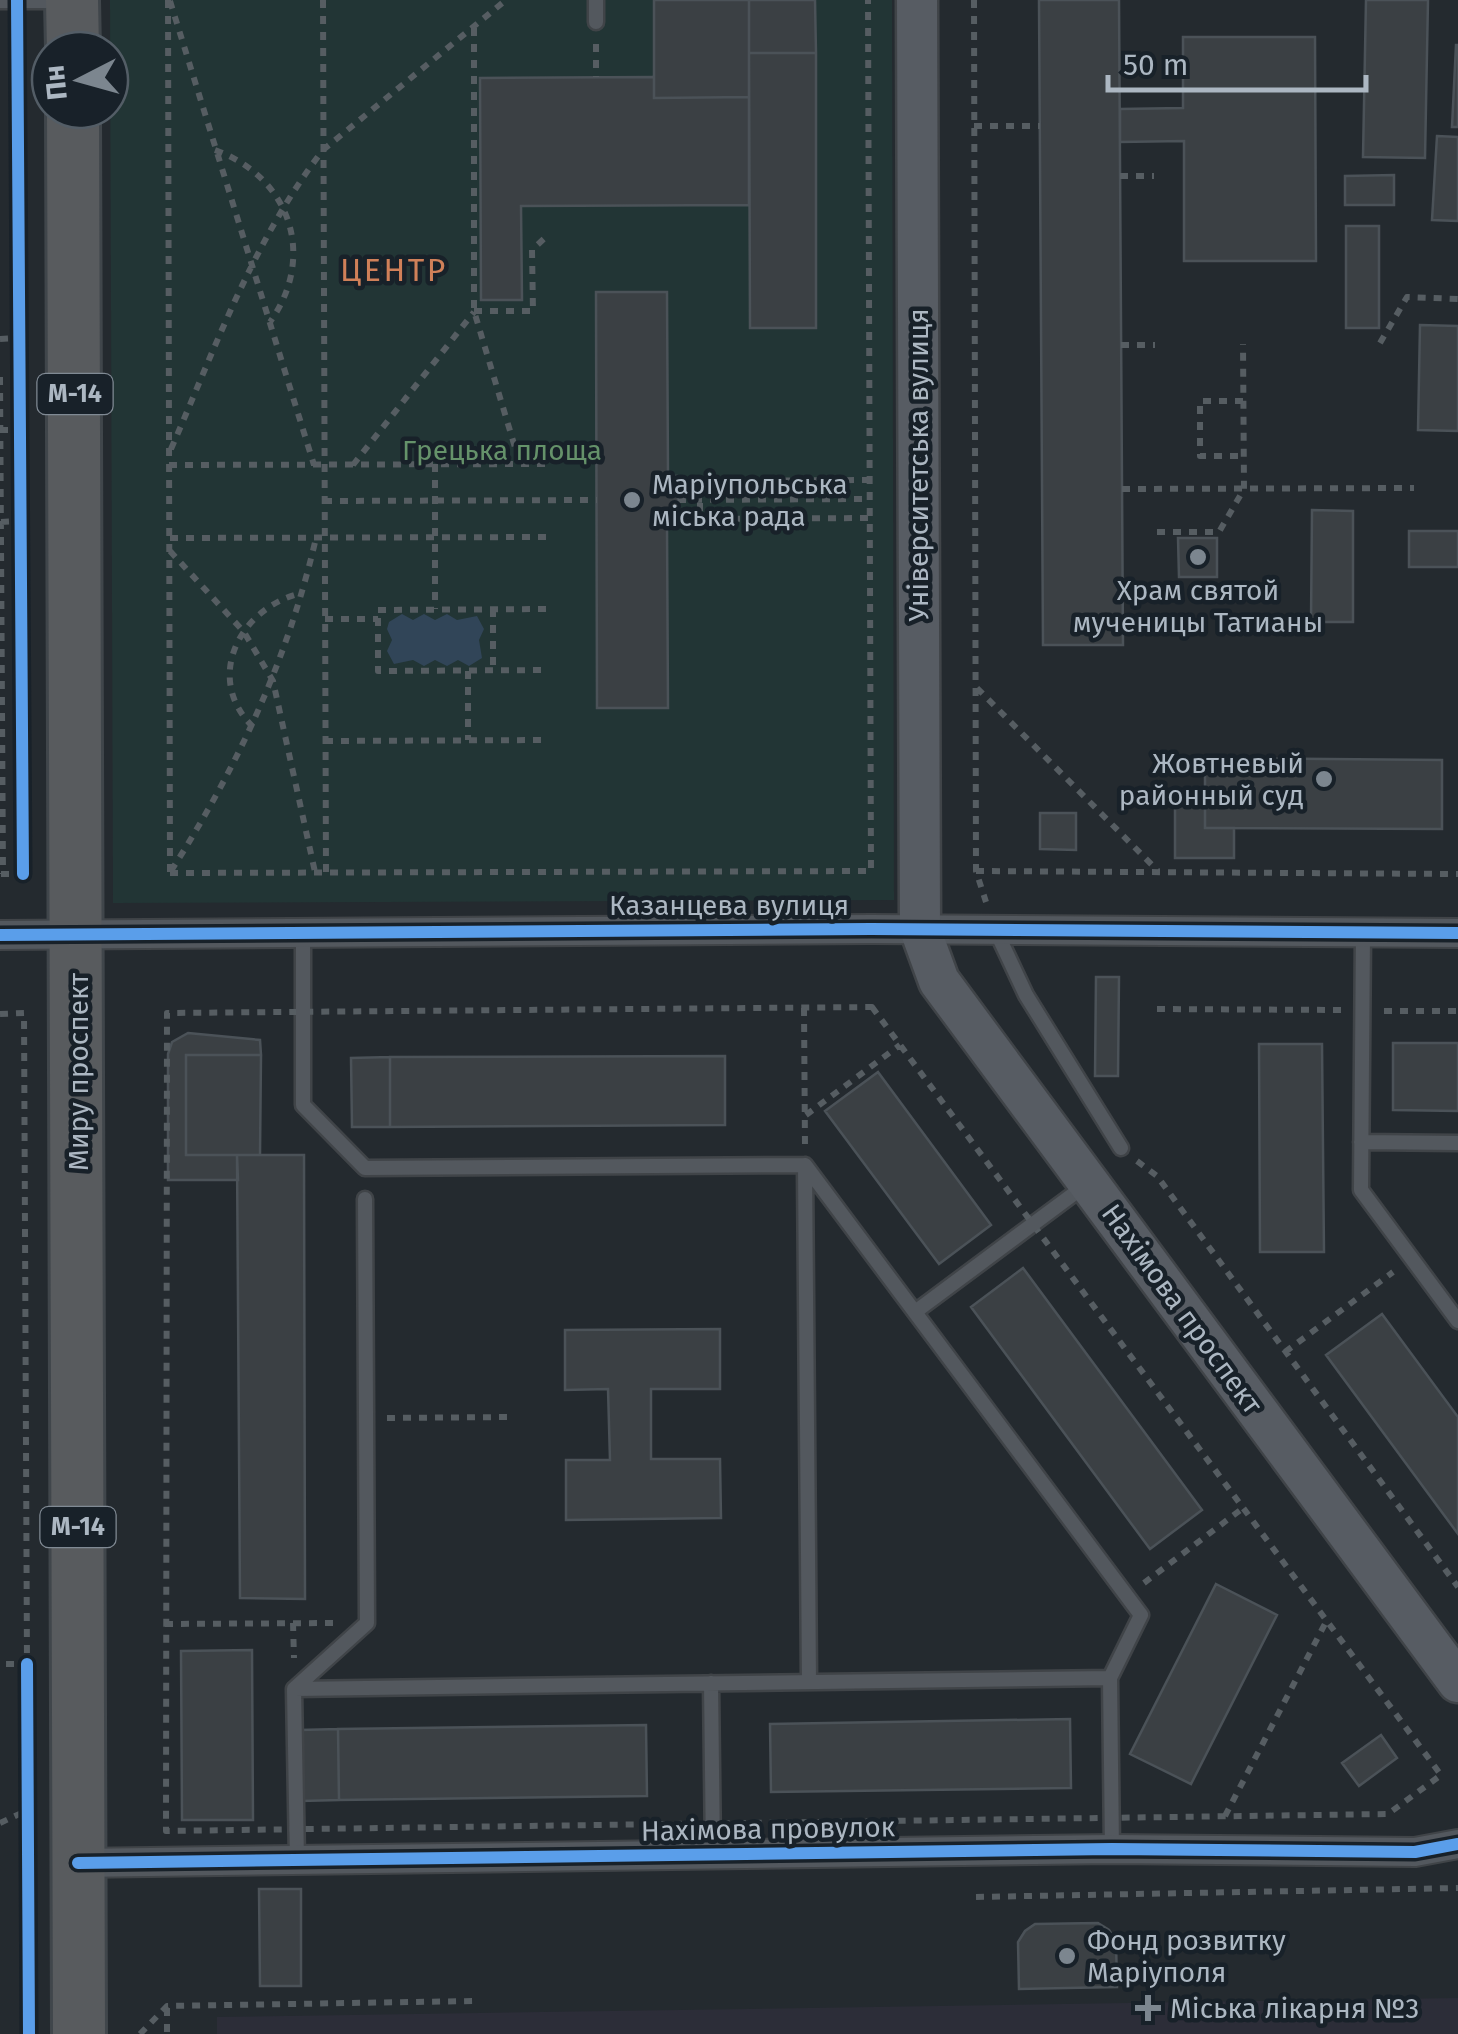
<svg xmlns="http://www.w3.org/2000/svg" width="1458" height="2034" viewBox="0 0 1458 2034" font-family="'Fira Sans',sans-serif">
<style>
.medical{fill:#2c2d38}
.green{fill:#223535}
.water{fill:#314558}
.building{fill:#3b4044;stroke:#4b5258;stroke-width:2.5}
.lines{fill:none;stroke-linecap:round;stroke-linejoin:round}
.lane-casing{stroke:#404448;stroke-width:19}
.street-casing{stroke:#404448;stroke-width:32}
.secondary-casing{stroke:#404448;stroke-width:45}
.highway-casing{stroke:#40464b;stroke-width:58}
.path{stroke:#565d62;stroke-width:6;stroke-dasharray:8 8;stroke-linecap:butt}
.lane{stroke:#53585e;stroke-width:14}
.street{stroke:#53585e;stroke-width:28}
.secondary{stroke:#575c63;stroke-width:40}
.highway{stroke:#585b5e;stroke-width:52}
.cycleway-casing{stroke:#182129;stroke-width:19}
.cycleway{stroke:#5a9eea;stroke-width:12}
.poi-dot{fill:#7c868f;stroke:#182129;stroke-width:4}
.labels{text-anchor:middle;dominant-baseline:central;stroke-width:9;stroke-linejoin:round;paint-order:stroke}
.shield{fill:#182129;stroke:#808a94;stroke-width:2.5}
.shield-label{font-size:25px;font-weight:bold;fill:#acb7c2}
.park-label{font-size:28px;fill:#65926a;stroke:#182129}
.street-label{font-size:28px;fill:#acb7c2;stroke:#182129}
.poi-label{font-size:28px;fill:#acb7c2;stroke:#182129;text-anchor:start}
.quarter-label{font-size:32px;letter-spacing:2.5px;fill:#d08059;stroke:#182129}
</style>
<rect width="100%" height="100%" fill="#242a2f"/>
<path class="medical" d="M1458,1998v36h-1241v-17z"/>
<path class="green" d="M110,0h782l2,900 -781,3z"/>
<path class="water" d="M402,614l11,6 11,-6 11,6 12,-6 10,6 20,-4 7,13 -5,11 3,18 -13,8 -11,-6 -11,6 -12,-6 -11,6 -11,-6 -19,4 -7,-13 5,-11 -5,-11 2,-7z"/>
<path class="building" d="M654,0h95v97l-95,1z
M749,0h66l1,53h-67z
M1039,0h80l4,645h-80z
M1366,0h62l-3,158 -62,-1z
M1183,37h132l1,224h-132v-120l-64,1v-33l63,-1z
M1456,45h2v82h-6z
M749,53h67v275h-66z
M654,77v21l95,-1v108l-228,1 1,94h-41l-1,-222z
M1437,136l21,1v84l-26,-1z
M1394,175v30h-49v-29z
M1346,226h33v102h-33z
M596,292h71l1,184h9l1,24 -1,24h-10l1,184h-71z
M1420,325l38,1v105l-40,-1z
M1312,510l41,1v111h-42z
M1409,531h49v36h-49z
M1178,538h39v39h-38z
M1205,758l237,2v69l-237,-1z
M1175,798h30v30h29v30h-59z
M1040,813h36v37l-36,-1z
M1096,977h23l-1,99h-23z
M188,1033l72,7 1,15h-75v100h51l1,25h-70v-126l4,-12z
M1393,1043h65v68l-65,-1z
M1259,1044h63l2,208h-64z
M186,1055h75l-1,100h-74z
M725,1056v69l-335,2v-70z
M390,1057v70h-38l-1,-69z
M878,1072l113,153 -52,39 -114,-153z
M237,1155h67l1,444 -65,-1z
M1023,1268l179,242 -52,39 -179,-242z
M1382,1314l76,103v117l-132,-179z
M720,1329v60h-69v70h69l1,59 -155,2v-60h44l-2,-71 -43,1v-60z
M1216,1584l61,31 -86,169 -61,-30z
M252,1650l1,170h-71l-1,-169z
M1070,1719l1,69 -300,4 -1,-68z
M646,1725l1,71 -308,4 -1,-71z
M338,1729l1,71 -38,1 -1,-71z
M1381,1735l16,23 -38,28 -17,-23z
M259,1889h42v97h-41z
M1098,1923l11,7 7,11 1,46 -98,2 -1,-47 7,-11 10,-7z"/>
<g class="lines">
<g class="lane-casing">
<path id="lane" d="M0,1h62
M596,22v-22
M996,931l30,64 95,153
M1363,932l-2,258 97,131
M303,933v172l62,63 440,-3
M1361,1142l97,1
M805,1165l336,450 -31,63 2,171
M805,1166l4,516
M915,1312l172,-128
M711,1683l2,171
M294,1689l816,-11
M297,1860l-3,-171 73,-66 -2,-424"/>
</g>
<g class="street-casing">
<path id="street" d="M0,935l871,-6 587,4
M78,1863l1034,-14 303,3 43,-8"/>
</g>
<g class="secondary-casing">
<path id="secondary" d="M917,0l3,929 19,52 519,701"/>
</g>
<g class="highway-casing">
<path id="highway" d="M72,0l1,50
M73,110l6,1924"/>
</g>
<path class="path" d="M168,0l2,873
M323,0l3,872
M974,0l2,871 10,31
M170,1l144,464
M474,28v283l46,153
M596,44v33
M974,126h66
M215,150c75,27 102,106 55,172
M1120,176h34
M474,311h59l-1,-61 17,-16
M0,339l20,-1
M1380,343l27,-46 51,2
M1121,345h34
M0,377l3,497
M1243,401h-43v55h44
M0,430h21
M171,449c45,-103 83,-210 152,-299l183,-150
M435,464v145
M169,465l377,-1
M353,465l121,-153
M870,480l-170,1v38l170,-1
M1122,489l292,-1
M678,500l192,-1
M324,501l273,-1
M1,522l20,-1
M1157,532h62l25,-43 -1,-145
M170,538l376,-1
M170,551l74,81 29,49 42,191
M493,609v61
M546,609l-168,1v61l168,-1
M325,619h53
M468,671v69
M977,688l181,183
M253,727c-50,-49 -13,-120 49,-134
M325,741l222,-1
M171,871c67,-105 117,-212 145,-333
M976,871l482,3
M170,873l701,-2 -3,-871
M1,874h22
M872,1007l569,768 -53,39 -1222,17 1,-818z
M804,1008l1,138
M1157,1009l184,1
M1384,1011h74
M0,1014l24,-1 3,651h-27
M806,1115l94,-70
M1137,1161l20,15 301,411
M1285,1352l108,-80
M387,1418l122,-1
M1144,1583l99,-75
M293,1623l1,35
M165,1624l169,-1
M1225,1816l102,-196
M0,1823l28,-13
M976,1897l482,-9
M167,2008v26
M140,2034l27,-28 306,-5"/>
<use href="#lane" class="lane"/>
<use href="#street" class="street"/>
<use href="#secondary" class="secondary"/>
<use href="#highway" class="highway"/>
<g class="cycleway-casing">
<path id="cycleway" d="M17,0l6,874
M0,935l871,-6 587,4
M27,1664l2,370
M78,1863l1034,-14 303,3 43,-8"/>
</g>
<use href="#cycleway" class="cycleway"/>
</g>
<g class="poi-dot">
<circle cx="632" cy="500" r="10"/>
<circle cx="1198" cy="557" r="10"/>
<circle cx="1324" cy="779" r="10"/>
<circle cx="1067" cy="1956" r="10"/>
<path d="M1143 1993h10v10h10v10h-10v10h-10v-10h-10v-10h10z"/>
</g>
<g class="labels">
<g class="shield">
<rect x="37.5" y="374" width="75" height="40" rx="8"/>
<rect x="40.5" y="1507" width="75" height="40" rx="8"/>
</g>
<g class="shield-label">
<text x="75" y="394">М-14</text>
<text x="78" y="1527">М-14</text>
</g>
<g class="park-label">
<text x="502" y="450">Грецька площа</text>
</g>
<g class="street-label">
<text transform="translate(918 465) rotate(-90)">Університетська вулиця</text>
<text x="729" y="905">Казанцева вулиця</text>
<text transform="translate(78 1072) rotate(-90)">Миру проспект</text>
<text transform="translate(1182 1309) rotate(54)">Нахімова проспект</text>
<text transform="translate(768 1829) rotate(-1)">Нахімова провулок</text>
</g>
<g class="poi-label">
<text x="652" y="484">Маріупольська<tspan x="652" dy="32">міська рада</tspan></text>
<text x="1198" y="590" text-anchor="middle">Храм святой<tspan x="1198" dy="32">мученицы Татианы</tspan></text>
<text x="1304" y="763" text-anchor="end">Жовтневый<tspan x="1304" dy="32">районный суд</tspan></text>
<text x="1087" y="1940">Фонд розвитку<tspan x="1087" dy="32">Маріуполя</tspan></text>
<text x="1170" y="2008">Міська лікарня №3</text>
</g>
<g class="quarter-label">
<text x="394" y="270">ЦЕНТР</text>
</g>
</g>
<g transform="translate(80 80) rotate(264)"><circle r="48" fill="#182129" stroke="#535d66" stroke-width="2.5"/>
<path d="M0-8L18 38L0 25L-18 38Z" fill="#7c868f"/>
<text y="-15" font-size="28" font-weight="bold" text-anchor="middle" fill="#acb7c2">Пн</text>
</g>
<path d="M1108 75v15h258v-15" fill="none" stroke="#acb7c2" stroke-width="5"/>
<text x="1123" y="75" font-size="30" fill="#acb7c2" stroke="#182129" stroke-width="8" paint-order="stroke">50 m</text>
</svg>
